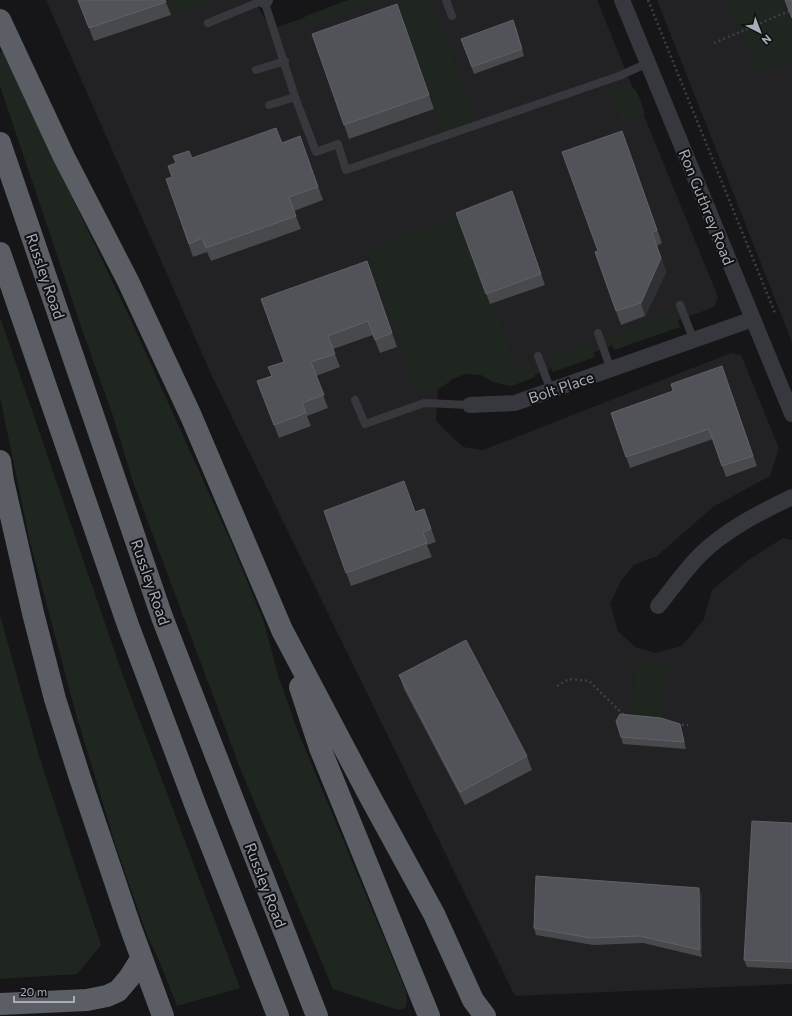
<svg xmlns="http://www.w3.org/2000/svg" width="792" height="1016" viewBox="0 0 792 1016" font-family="Commissioner,sans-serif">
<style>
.built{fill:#222225}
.green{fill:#1e261f}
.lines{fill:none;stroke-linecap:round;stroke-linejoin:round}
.path{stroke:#3d3f44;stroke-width:2.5;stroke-dasharray:2 3;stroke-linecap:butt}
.service{stroke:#37383d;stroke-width:8}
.minor{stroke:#37383d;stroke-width:16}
.trunk{stroke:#5b5e65;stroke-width:22}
.wall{fill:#47494d}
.shaded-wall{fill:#2f3033}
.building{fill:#525359;stroke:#5f6168}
.labels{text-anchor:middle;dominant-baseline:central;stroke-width:4;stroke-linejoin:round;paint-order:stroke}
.street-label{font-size:15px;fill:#a8adb8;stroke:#111113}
</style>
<rect width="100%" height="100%" fill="#161618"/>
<path class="built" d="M46,0h210l-1,2 16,27 86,-29h240l121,297 -4,10 -201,76 -38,-12 -22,2 -15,17 -2,31 27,26 20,3 248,-97 10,2 38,93 -9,28 -57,31 -56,49 -23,9 -13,16 -11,23 8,27 17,16 20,6 27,-7 22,-27 8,-29 35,-29 36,-23 9,2v444l-277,12 -304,-622z
M657,0h135v342z"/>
<path class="green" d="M165,0h52l-46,15z
M348,0h31l-91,32v-2l18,-14z
M395,0h36l44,122 -28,9 -7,-3z
M728,0h56l8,19v41l-32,13 -20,-42z
M2,51l128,267 101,224 33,80 14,53 19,54 109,262 1,12 -2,5 -7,2 -65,-21 -91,-216 -109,-291 -20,-66 -29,-81 -84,-249v-34z
M625,84c13,1 16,19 20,30l-7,3 -2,-4 -3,3 -12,6 -14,-36z
M457,217l33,87h3l24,65 13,-5 5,13 -23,9 -7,-1 -12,-3 -12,-7 -13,-1 -5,1 -11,4 -9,8 -27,2 -50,-139z
M673,313l3,1 4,13 -66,23 -5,-14z
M0,317l122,356 118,315 -63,18 -19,-48 -10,-20 -31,-88 -41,-136 -46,-172 -30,-145z
M590,342l5,15 -42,15 -6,-14z
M0,615l39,141 62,189 -24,29 -77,5z
M637,661l30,3 -5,54 -31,-3z"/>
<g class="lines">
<path class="path" d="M648,0l127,313
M714,43l75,-32
M557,686l12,-7 20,2 37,36
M677,724l11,1"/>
<path class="service" d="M264,0l31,97 21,55 22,-8 8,26 273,-94 29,-13
M446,0l6,16
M208,23l56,-23
M256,70l29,-9
M269,105l26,-8
M680,305l14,36
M598,333l13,37
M538,356l13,35
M355,400l10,24 59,-21 46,2"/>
<path class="minor" d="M264,0h1
M622,0l170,414
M470,405l45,-2 238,-84
M658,606c14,-17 27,-36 43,-52 26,-25 58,-41 91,-57"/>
<path class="trunk" d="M0,20l64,137 64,124 63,135 91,214 86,163 66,121 39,86 12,16
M0,143l162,474 155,399
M0,253l128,372 67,179 83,212
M0,461l3,20 30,132 22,86 25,79 50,148 33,90
M300,687l20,61 109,268
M0,1004l87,-4 20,-4 11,-5 11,-13 12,-19"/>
</g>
<path class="wall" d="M78,0h87l6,15 -77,26z
M397,4l37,105 -85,30 -37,-105z
M516,27l8,29 -50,18 -13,-35z
M622,131l40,112 -5,3 9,26 -21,44 -24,9 -26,-73 3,-1z
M300,136l23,64 -29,11 7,18 -90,32 -4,-9 -14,5 -27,-78 6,-2 4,-14 16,-5 90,-15z
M512,191l33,94 -55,19 -34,-91z
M367,261l30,86 -17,6 -7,-18 -40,14 7,18 -24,9 12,32 -21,8 4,10 -32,12 -22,-57 14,-5z
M722,366l35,100 -31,11 -13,-38 -83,29 -19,-55 62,-22z
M424,509l12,33 -9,3 5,12 -81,29 -27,-75 91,1z
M399,675l128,81 5,14 -67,35 -61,-116z
M682,731l4,18 -63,-5 -2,-7z
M792,823v146l-45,-2 -3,-7z
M702,895v62l-59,-14 -50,2 -57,-10 -2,-7z"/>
<path class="shaded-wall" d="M661,258l5,14 -21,44 -4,-13z
M699,888l3,7v62l-2,-7z"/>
<path class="building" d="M78,0h87l1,2 -77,26z
M785,0h7v18z
M397,4l32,91 -85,30 -32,-91z
M513,20l9,29 -50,18 -11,-28z
M276,128l6,15 18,-7 18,51 -29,10 7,19 -90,32 -4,-10 -13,6 -23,-65 6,-2 -4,-11 8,-3 -3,-7 16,-5 3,7z
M622,131l35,99 -5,3 9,25 -20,45 -25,8 -21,-59 3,-1 -36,-99z
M512,191l29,83 -55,20 -30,-81z
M367,261l25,72 -17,7 -7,-19 -40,15 7,18 -24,8 13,33 -22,8 4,10 -32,12 -17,-44 15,-5 -4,-9 16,-5 -23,-63z
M722,366l31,90 -31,10 -13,-37 -83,28 -15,-44 62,-22 -2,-7z
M404,481l11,31 9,-3 7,20 -8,3 4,11 -81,30 -22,-62z
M466,640l61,116 -67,36 -61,-117z
M620,714l41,4 19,6 4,18 -63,-5 -5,-16z
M752,821l40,2v139l-48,-2z
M536,876l163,12 1,62 -60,-14 -50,2 -56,-10z"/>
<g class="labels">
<g class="street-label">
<text transform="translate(707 207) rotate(68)">Ron Guthrey Road</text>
<text transform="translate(46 276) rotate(71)">Russley Road</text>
<text transform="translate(561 387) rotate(-19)">Bolt Place</text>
<text transform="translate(151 582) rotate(71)">Russley Road</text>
<text transform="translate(266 885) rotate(69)">Russley Road</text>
</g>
</g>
<g transform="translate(760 32) rotate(138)" stroke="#111113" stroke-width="3" paint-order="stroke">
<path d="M0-3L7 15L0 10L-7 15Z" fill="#a8adb8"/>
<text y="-6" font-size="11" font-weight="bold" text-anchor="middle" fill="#a8adb8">N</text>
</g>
<path d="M14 996v6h60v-6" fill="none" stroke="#a8adb8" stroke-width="2"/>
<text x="20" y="996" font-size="12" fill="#a8adb8" stroke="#111113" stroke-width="3" paint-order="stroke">20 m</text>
</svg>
